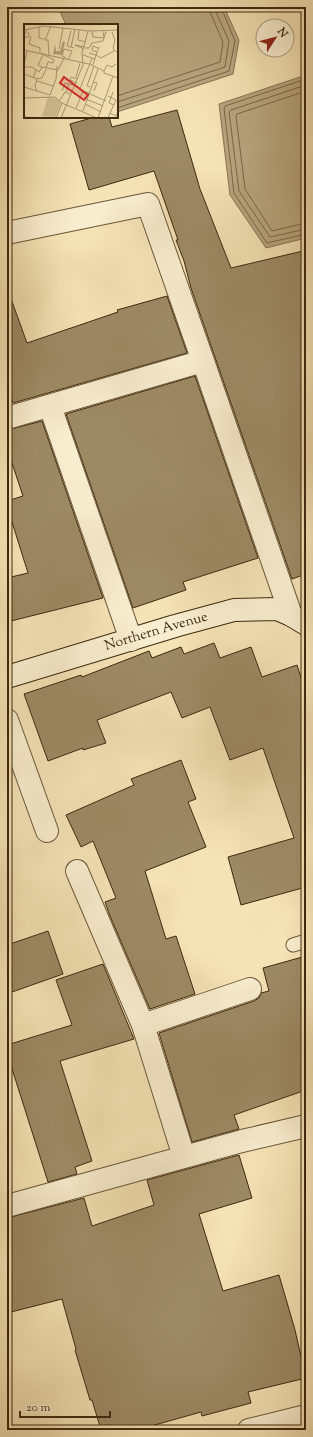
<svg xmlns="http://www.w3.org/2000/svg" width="313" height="1437" viewBox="0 0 313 1437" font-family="'Sorts Mill Goudy',serif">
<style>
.water{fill:#b6a47d;stroke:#867351}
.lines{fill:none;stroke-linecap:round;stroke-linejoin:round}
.shore{stroke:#7a6646;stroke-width:1}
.building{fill:#9c8a65;stroke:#3d290f}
.lane-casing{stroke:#6b5838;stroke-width:15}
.street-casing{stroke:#6b5838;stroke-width:24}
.secondary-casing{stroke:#3d290f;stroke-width:24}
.lane{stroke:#f8edcf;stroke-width:13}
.street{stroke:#f8edcf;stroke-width:22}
.secondary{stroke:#f8edcf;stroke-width:22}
.labels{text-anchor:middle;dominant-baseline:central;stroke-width:3;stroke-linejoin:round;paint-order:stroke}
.street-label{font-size:14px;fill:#3d290f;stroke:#f8edcf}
.inset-road{fill:none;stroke:#ab9973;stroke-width:1}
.view{fill:#d62828;fill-opacity:0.15;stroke:#d62828;stroke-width:2}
.inset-edge{fill:none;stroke:#3d290f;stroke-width:2}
</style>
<rect width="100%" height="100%" fill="#f4e3b5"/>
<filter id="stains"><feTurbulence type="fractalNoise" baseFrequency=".005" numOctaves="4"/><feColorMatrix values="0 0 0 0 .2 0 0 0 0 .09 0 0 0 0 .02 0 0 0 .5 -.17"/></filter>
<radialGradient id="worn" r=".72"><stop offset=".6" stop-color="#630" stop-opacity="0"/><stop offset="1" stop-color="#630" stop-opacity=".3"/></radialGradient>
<path class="water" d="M58,7h166l15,33 -6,34 -116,38v-87h-51z
M306,75v163l-40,10 -36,-53 -11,-91z"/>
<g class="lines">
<path class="shore" d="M306,79l-81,27 -1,2 10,85 33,50 39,-9
M306,85l-75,25 -2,2 10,79 31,46 36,-8
M306,91l-69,23 -1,2 9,73 27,42 34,-8
M117,96l103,-34 3,-20 -12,-28 -1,-7
M117,102l108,-35 4,-26 -13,-29v-5
M117,108l112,-37 6,-30 -14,-34"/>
</g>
<path class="building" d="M177,110l23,79 31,79 72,-17 3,13v310l-14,5 -101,-291 -7,-27 -8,-21h2l-24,-69 -65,19 -19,-66 25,-7h14l3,10z
M10,296l17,47 91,-31 -1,-2 50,-14 20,57 -174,50 -6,-17v-89z
M195,376l63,182 -75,24 3,8 -53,18 -67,-194z
M42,421l61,177 -96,24v-44l21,-5 -21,-67v-5l16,-5 -16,-48v-18z
M214,643l6,15 31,-11 11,30 35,-12 9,28v194l-65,18 -13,-48 66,-19 -31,-90 -33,12 -20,-53 -28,11 -11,-26 -74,28 9,23 -23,7v-2l-35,13 -24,-67 57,-19 1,2 67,-26 3,7 29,-11 3,7z
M181,760l15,39 -8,3 18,45 -61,24 21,68 10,-3 19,58 -45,15 -40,-93 -5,-14 11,-4 -23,-57 -12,6 -15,-32 68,-30 -3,-6z
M48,931l15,43 -51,18 -5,-13v-34z
M306,956v134l-72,25 5,14 -47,13 -33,-109 95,-32 5,-3 2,-5 8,-2 -6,-23z
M103,964l31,75 -74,22 32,100 -17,6 2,7 -29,8 -41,-129v-8l65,-20 -16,-45z
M239,1155l13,43 -53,16 24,77 56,-16 16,55 11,48 -58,14 3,11 -49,13 -1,-4 -64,18h-36l-9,-30h-2l-15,-50 1,-1 -14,-50 -55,14v-95l77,-20 8,28 62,-21 -7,-25z"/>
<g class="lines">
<g class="lane-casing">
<path id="lane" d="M293,945l13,-4"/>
</g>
<g class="street-casing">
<path id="street" d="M7,233l141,-29 55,157
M50,406l81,234
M7,418l196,-57 88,254
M7,720l40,111
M77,871l66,154 41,132
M143,1025l107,-36
M7,1206l235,-65 64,-15
M249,1430l57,-14"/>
</g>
<g class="secondary-casing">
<g id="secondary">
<path id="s1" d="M7,677l168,-51 59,-16 43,-1 14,6 15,9"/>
</g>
</g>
<use href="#lane" class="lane"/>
<use href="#street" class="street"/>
<use href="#secondary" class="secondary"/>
</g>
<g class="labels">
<g class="street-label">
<text stroke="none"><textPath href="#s1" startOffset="156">Northern Avenue</textPath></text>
</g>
</g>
<g transform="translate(24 24)">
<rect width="94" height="94" fill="#f4e3b5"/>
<path d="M24,73l9,2 4,4 -6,14 -13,-1z" fill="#d5c399"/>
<path d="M39,17l2,1 -3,13 -9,-1 2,-10 1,7h4z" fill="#b6a47d"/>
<path class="inset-road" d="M15,3v11l5,1M0,6l20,-4 46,5 28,-1M55,6l-1,10 8,2M47,7l-4,15 4,1M68,7l1,6 10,1 1,-7M4,8l1,4 -3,2 -2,-3 4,-6M88,8l3,8 -2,9 5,4v13M5,13h2l-2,7 11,4v4M75,23l-3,8 5,3 13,-7M50,24l-3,-1 4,-18M61,24h4l3,-5 11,-2 3,-9M35,25l4,-21M60,25l-9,-4 10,2M0,26l65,14 15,7v2l14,5M73,28l-5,-2 1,-4 5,2M17,29l13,7 -1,3 -5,-1 -2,6M65,29l7,2 -3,10M25,31l-1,-15h-3l6,-14M59,31l12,4M42,34l-4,-2 2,-7 8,2 -4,9M0,41l3,-14M0,43h8l4,3M18,43l-4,-2 5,-10M80,47l3,-6 5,2 4,-3M0,50l13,5 -2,7 2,5 13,4M52,53l4,-14M9,54l3,-8 3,2 3,-5 16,3 6,-12M13,55l5,-1 4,-9M13,57l16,5M69,58l4,1 -3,8M53,59l-7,-3 1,-3 7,2M0,63l13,4M66,63l-3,-1 7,-20M56,65l12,-31M38,67l3,-8 4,1M42,68l3,-8 5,1M89,68l-4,11 5,2M64,69l18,8M26,71l6,-16 1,-13M84,72l8,4 -6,13M0,74l31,-1 7,6 35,15M62,75l17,7M36,76l5,-8 5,2M61,80l16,8M52,84l7,-17 6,2M59,87l15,-42M0,93l19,1M32,94l6,-15M37,94l22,-53 -1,-12 6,-22M74,94l15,-42M84,94l2,-5 6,3 2,-5"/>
<path class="view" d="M40,53l24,18 -4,5 -24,-17z"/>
<rect width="94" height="94" class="inset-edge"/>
</g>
<rect width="313" height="1437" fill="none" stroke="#f4e3b5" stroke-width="24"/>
<rect x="8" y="8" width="297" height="1421" fill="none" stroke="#3d290f" stroke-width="2"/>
<rect x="12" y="12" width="289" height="1413" fill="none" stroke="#3d290f"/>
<g transform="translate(275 38) rotate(54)"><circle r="19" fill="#f8edcf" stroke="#ad9f82"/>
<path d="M0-3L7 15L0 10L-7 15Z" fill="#8f2418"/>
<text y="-6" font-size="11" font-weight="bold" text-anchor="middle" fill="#3d290f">N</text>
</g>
<path d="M20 1411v6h90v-6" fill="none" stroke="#3d290f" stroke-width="2"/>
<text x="26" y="1411" font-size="12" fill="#3d290f" stroke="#f8edcf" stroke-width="3" paint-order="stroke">20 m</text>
<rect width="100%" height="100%" filter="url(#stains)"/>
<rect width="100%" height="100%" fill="url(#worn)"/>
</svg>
